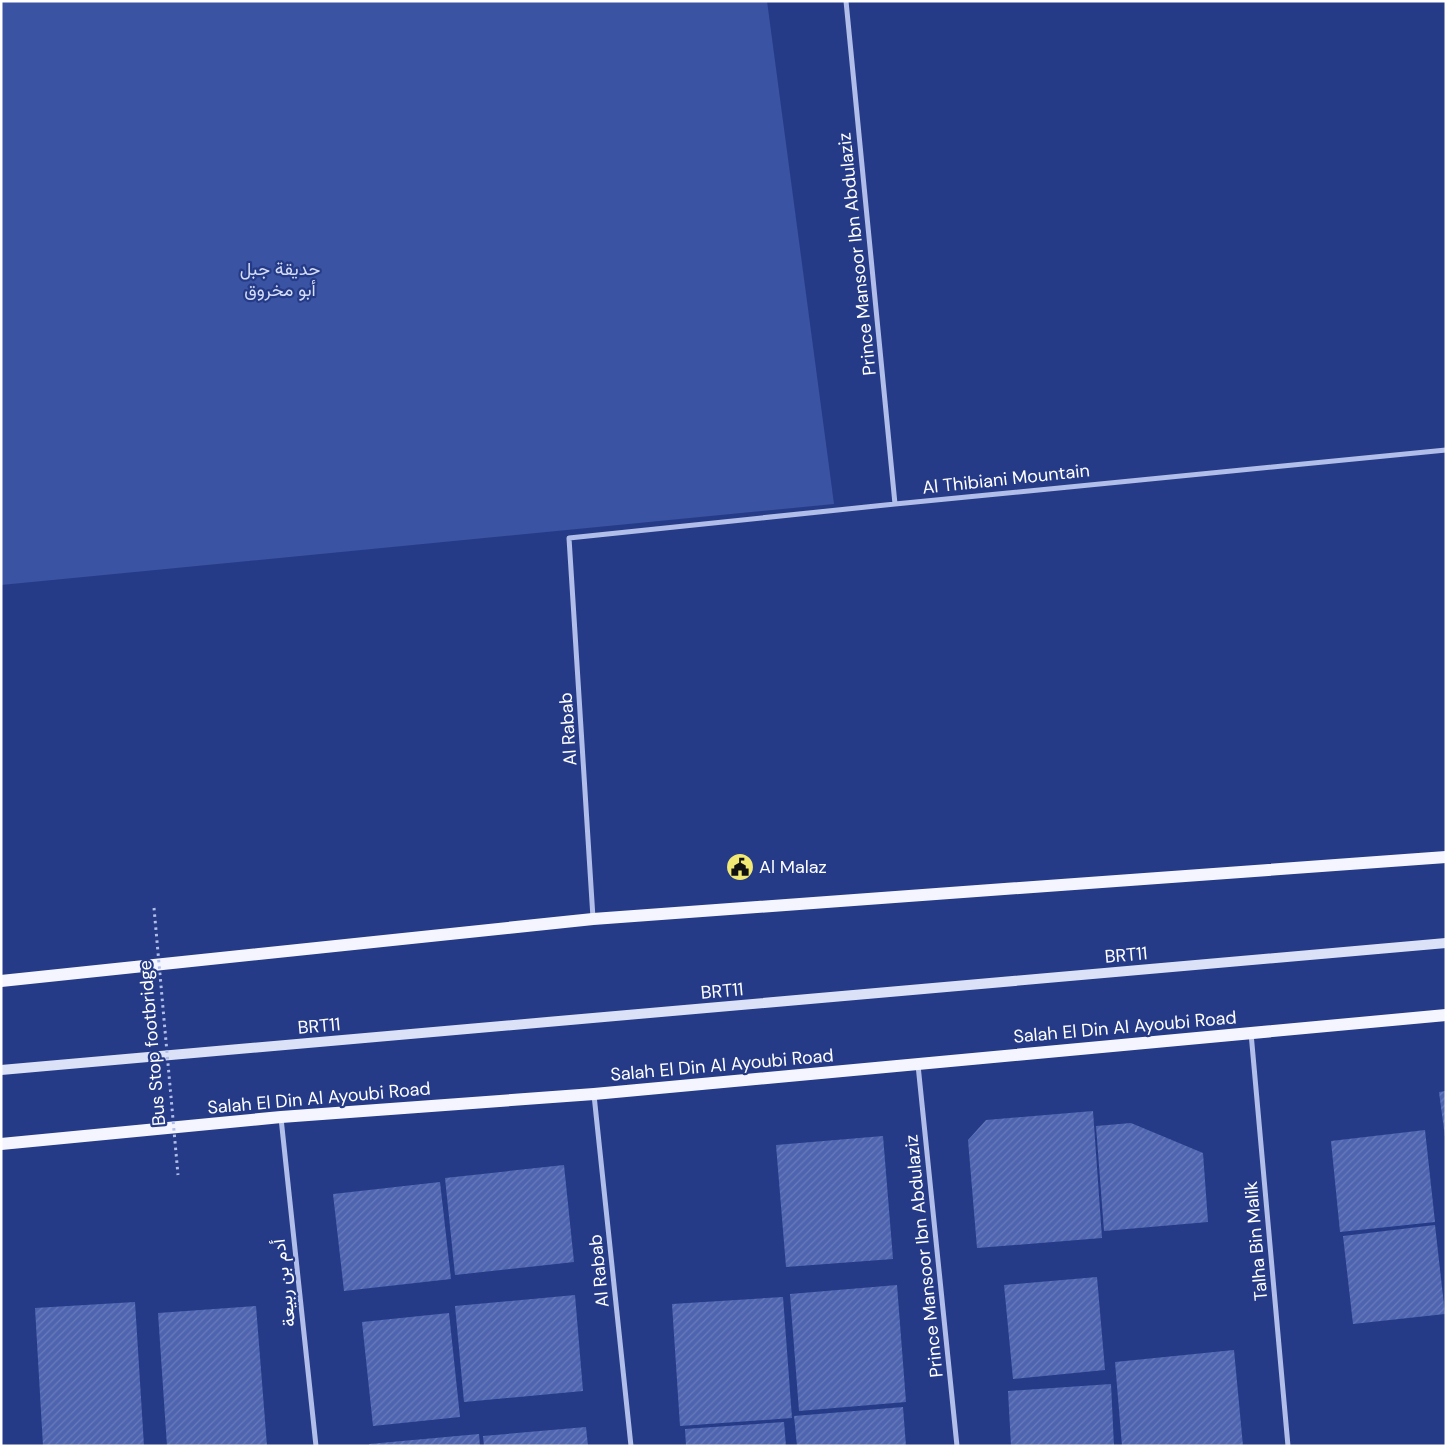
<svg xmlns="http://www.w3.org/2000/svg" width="1447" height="1447" viewBox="0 0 1447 1447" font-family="'DM Sans',Vazirmatn,sans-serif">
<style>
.park{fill:#3a53a3}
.building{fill:url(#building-hatch)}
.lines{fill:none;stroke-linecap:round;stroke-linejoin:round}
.minor{stroke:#b1bee9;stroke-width:5}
.secondary{stroke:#dbe1f7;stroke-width:10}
.primary{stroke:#f4f5fe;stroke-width:12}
.path-bridge{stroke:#b1bee9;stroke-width:3;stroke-dasharray:2.5 4;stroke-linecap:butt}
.labels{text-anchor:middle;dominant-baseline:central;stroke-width:4.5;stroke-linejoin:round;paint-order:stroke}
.street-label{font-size:18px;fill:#fff;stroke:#263b87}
.park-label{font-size:18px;fill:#d5ddf7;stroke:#263b87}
.poi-label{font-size:18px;fill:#fff;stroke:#263b87;text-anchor:start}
</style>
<defs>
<pattern id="building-hatch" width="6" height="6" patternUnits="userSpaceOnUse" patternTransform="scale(1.25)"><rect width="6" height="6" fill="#4e64af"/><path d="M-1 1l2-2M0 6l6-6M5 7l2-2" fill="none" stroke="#697bbb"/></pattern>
</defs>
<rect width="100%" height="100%" fill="#263b87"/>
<path class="park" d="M1,1h766l67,503 -833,81z"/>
<path class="building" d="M1446,1091v46h-1l-6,-45z
M1093,1111l9,127 -125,10 -9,-108 18,-20z
M1131,1123l72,30 5,69 -104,9 -8,-105z
M1425,1130l10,92 -95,10 -9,-91z
M883,1136l10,123 -107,8 -10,-122z
M564,1165l10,97 -119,13 -10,-97z
M440,1182l11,97 -107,12 -11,-97z
M1435,1225l10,89 -92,10 -10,-88z
M1097,1277l8,93 -92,9 -9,-94z
M897,1285l9,117 -107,9 -9,-117z
M575,1295l8,96 -119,11 -9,-96z
M783,1297l9,121 -112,8 -8,-122z
M135,1302l9,144h-101l-8,-138z
M256,1306l11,140h-100l-9,-133z
M449,1313l11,104 -87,9 -11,-104z
M1234,1350l9,96h-121l-7,-84z
M1111,1384l3,62h-103l-3,-55z
M903,1407l3,39h-109l-3,-30z
M784,1422l2,24h-100l-1,-17z
M586,1427l2,19h-104l-1,-10z
M479,1434l1,12h-111v-2z"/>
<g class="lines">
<path class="minor" d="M846,1l49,503
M593,918l-24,-380 326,-34 551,-54
M1251,1033l37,413
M918,1065l39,381
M594,1095l37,351
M281,1118l35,328"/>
<path class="secondary" d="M1,1070l1445,-127"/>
<path class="primary" d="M1,981l592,-62 853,-62
M1,1144l280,-27 313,-23 852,-79"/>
<path class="path-bridge" d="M154,908l24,267"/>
</g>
<defs>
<g id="civic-disc" transform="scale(1.4375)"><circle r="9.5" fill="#f2e975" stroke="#263b87"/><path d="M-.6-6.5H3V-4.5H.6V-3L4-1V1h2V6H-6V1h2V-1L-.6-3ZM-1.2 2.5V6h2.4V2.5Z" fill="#111"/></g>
</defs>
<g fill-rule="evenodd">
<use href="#civic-disc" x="740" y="867"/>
</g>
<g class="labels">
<g class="street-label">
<text transform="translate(857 254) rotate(-96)">Prince Mansoor Ibn Abdulaziz</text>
<text transform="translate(1006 479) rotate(-6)">Al Thibiani Mountain</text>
<text transform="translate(568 729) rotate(-94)">Al Rabab</text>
<text transform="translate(1126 955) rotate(-5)">BRT11</text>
<text transform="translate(722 991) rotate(-5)">BRT11</text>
<text transform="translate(319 1026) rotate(-5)">BRT11</text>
<text transform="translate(1125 1027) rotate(-5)">Salah El Din Al Ayoubi Road</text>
<text transform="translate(152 1043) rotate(-95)">Bus Stop footbridge</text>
<text transform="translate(722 1065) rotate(-5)">Salah El Din Al Ayoubi Road</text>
<text transform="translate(319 1098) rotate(-5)">Salah El Din Al Ayoubi Road</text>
<text transform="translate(1256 1241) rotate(-95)">Talha Bin Malik</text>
<text transform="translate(924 1256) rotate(-96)">Prince Mansoor Ibn Abdulaziz</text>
<text transform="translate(599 1271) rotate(-96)">Al Rabab</text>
<text transform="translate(284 1283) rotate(-97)">أدم بن ربيعة</text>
</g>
<g class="park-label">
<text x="280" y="269">حديقة جبل<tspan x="280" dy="21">أبو مخروق</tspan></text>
</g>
<g class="poi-label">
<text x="759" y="867">Al Malaz</text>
</g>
</g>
<rect width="1447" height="1447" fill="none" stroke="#ffffff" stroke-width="5"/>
</svg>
